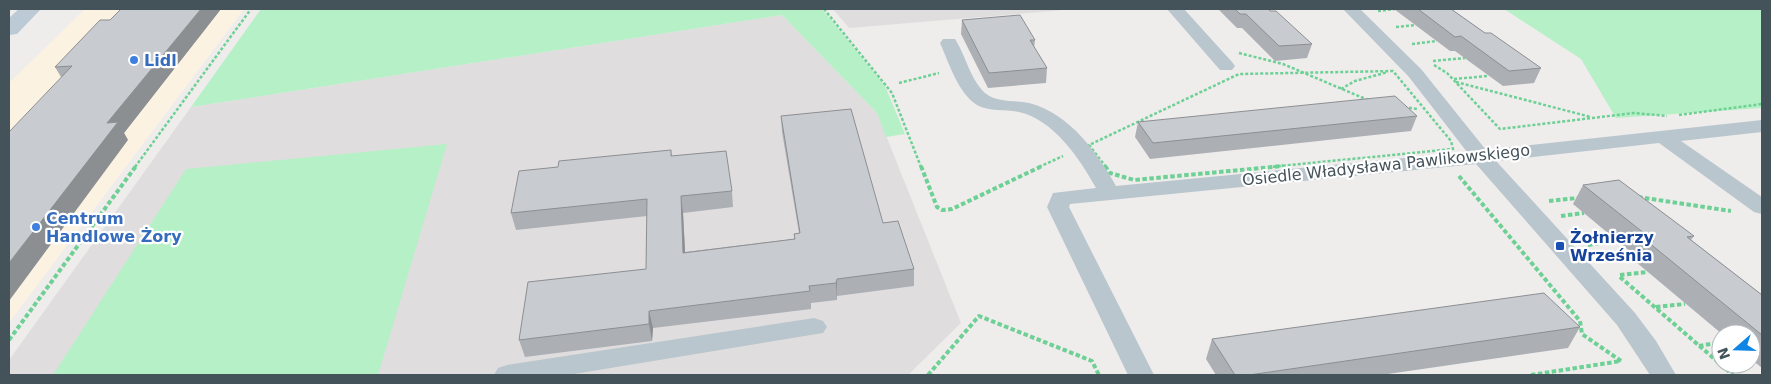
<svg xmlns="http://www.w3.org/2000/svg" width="1771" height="384" viewBox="0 0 1771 384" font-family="'DejaVu Sans',sans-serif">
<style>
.commercial{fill:#fcf2e2}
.education{fill:#e0ddde}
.green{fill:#b6f0c6}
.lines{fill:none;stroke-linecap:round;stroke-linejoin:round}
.path-far1{stroke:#6dd094;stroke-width:2.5;stroke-dasharray:3 2;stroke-linecap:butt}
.path{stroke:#6dd094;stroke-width:4;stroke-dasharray:4.5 2.5;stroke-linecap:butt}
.street{fill:#b9c6cd;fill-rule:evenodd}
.secondary{fill:#bbcad4;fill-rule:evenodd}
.wall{fill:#acafb4}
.shaded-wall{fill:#8c8f92}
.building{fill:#c8ccd1;stroke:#8c8f92}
.shop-dot{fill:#3f7fe0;stroke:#fff;stroke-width:2}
.transit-dot{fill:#1a4fb4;stroke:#fff;stroke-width:2}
.labels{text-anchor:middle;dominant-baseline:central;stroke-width:4.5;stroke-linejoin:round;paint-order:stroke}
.shop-label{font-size:16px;font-weight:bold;fill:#366cbe;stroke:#fff;text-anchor:start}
.street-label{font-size:16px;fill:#44525a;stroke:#fff}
.transit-label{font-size:16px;font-weight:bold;fill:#164399;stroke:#fff;text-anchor:start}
</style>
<rect width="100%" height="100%" fill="#efecec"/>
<path class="commercial" d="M85,9h159l-235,314v-240z"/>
<path class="education" d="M833,9h244l-228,19z
M782,15l95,98 84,210 -53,52h-899v-15l182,-253z"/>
<path class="green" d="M261,9h561l63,77 20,48 -19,3 -9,-24 -95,-98 -591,92z
M1504,9h258v99l-146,10 -35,-59z
M447,144l-69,231h-325l133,-206z"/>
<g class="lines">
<path class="path-far1" d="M824,9l68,84 29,74
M1378,11l17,-2
M1396,27l20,-2
M1412,44l25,-3
M1239,53l44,11 85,36
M1433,61l32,-3
M1434,65l13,8 53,56 134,-16 33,3
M1454,79l34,-3
M1456,82l135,35
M899,83l40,-10
M1341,89l14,-8 33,-9
M1404,107l13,2
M1679,115l83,-11
M135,167l116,-158
M1039,167l24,-11
M1106,167l-17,-22 150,-71 154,-3 58,70 2,8 -183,18"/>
<path class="path" d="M921,166l16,41 5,3 10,-1 90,-43
M1105,166l5,7 24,7 149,-14
M1459,176l121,145 2,13 39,27
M1638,197l93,14
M1549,201l29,-3
M1561,216l23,-3
M1588,245l29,-5
M1620,275l28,-3
M1620,277l113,98
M1656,307l29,-3
M9,340l127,-174
M1699,346l22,-4
M928,375l51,-59 113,45 7,14
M1531,375l90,-14"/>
<path class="street" d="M1167,9h17l48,53 3,4 -3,4h-12z
M1343,9h17l61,60 65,81 276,-30v12l-81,9 81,56v17l-8,-2 -95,-69 -163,18 139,152 21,28 20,34h-26l-33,-50 -141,-161 -406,40 -1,3 85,168h-26l-81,-168 6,-14 43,-5c-16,-29 -42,-68 -77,-76 -14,-3 -29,0 -42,-7 -19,-12 -28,-42 -37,-62l3,-4h12c11,17 15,40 30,54 12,10 30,7 44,10 41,11 68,49 87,83l351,-34 -58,-75z
M814,318l9,3 4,6 -4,6 -255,42h-74l4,-7 9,-3z"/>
<path class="secondary" d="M19,9h22l-24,25 -8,1v-17z"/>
</g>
<path class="wall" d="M121,9h100l-97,124 4,7 -67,-63 -6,-10 55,-47z
M1218,9h50l44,35 -5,14 -32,3 -33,-33h-5z
M1394,9h57l34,24 56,35 -7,15 -31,3 -48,-35h-5z
M962,20l73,20 -1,8 13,20 -1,15 -58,5 -27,-54z
M781,116l102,107 31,46v17l-77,10v4l-26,3v6l-158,19 -1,13 -127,16 -6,-17 127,-71 1,-53 -131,14 -5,-17 160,-63 1,6 60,35 1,16 -50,6 2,39 109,-13v-5l5,-1 -17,-101z
M1417,116l-6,15 -261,28 -15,-22 3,-15z
M1583,185l111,51 -3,4 71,55v73l-11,-9v-25h-29l-86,-72 2,-4 -65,-54z
M1580,327l-12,21 -187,27h-165l-10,-16 6,-20z"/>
<path class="shaded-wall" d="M201,9h20l-97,124 4,7 -119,161v-38l98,-140z
M681,196l2,17 3,56 -3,-16z
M837,279v21l-1,-17z
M649,311l4,17 -1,13 -3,-17z"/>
<path class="building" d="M121,9h80l-94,114 11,-1 -109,141v-131l63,-66 -17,1 45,-47h10z
M1235,9h33l2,2h6l36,33 -33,2 -33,-32h-6z
M1418,9h33l34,24h6l50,35 -32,3 -48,-35 -6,1z
M1020,15l15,25h-5l17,28 -58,5 -27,-53z
M1395,96l22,20 -264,27 -15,-21z
M851,109l32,114 15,-2 16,48 -77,10 -1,4 -27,3 1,5 -161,20v13l-130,16 9,-58 118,-13 1,-70 -136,14 8,-42 39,-4 1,-6 112,-11v6l55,-5 6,40 -51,5 2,57 112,-14 -1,-5 6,-1 -19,-117z
M1619,180l75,56 -7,1 75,58v40l-114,-93 6,-1 -71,-56z
M1544,293l36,34 -331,48h-14l-23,-36z"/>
<g class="shop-dot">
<circle cx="134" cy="60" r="5"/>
<circle cx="36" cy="227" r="5"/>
</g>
<rect class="transit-dot" x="1555" y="241" width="10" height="10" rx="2.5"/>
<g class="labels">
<g class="shop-label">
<text x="144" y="60">Lidl</text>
<text x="46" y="218">Centrum<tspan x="46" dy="18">Handlowe Żory</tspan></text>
</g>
<g class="street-label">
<text transform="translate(1386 165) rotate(-6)">Osiedle Władysława Pawlikowskiego</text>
</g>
<g class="transit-label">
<text x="1570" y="237">Żołnierzy<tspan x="1570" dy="18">Września</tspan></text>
</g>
</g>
<rect width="1771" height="384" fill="none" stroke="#44525a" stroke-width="20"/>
<g transform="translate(1736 349) rotate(250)"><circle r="24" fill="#ffffff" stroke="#b4babd"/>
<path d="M0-4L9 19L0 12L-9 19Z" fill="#0f85e6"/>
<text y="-8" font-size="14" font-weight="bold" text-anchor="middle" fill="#44525a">N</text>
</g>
</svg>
